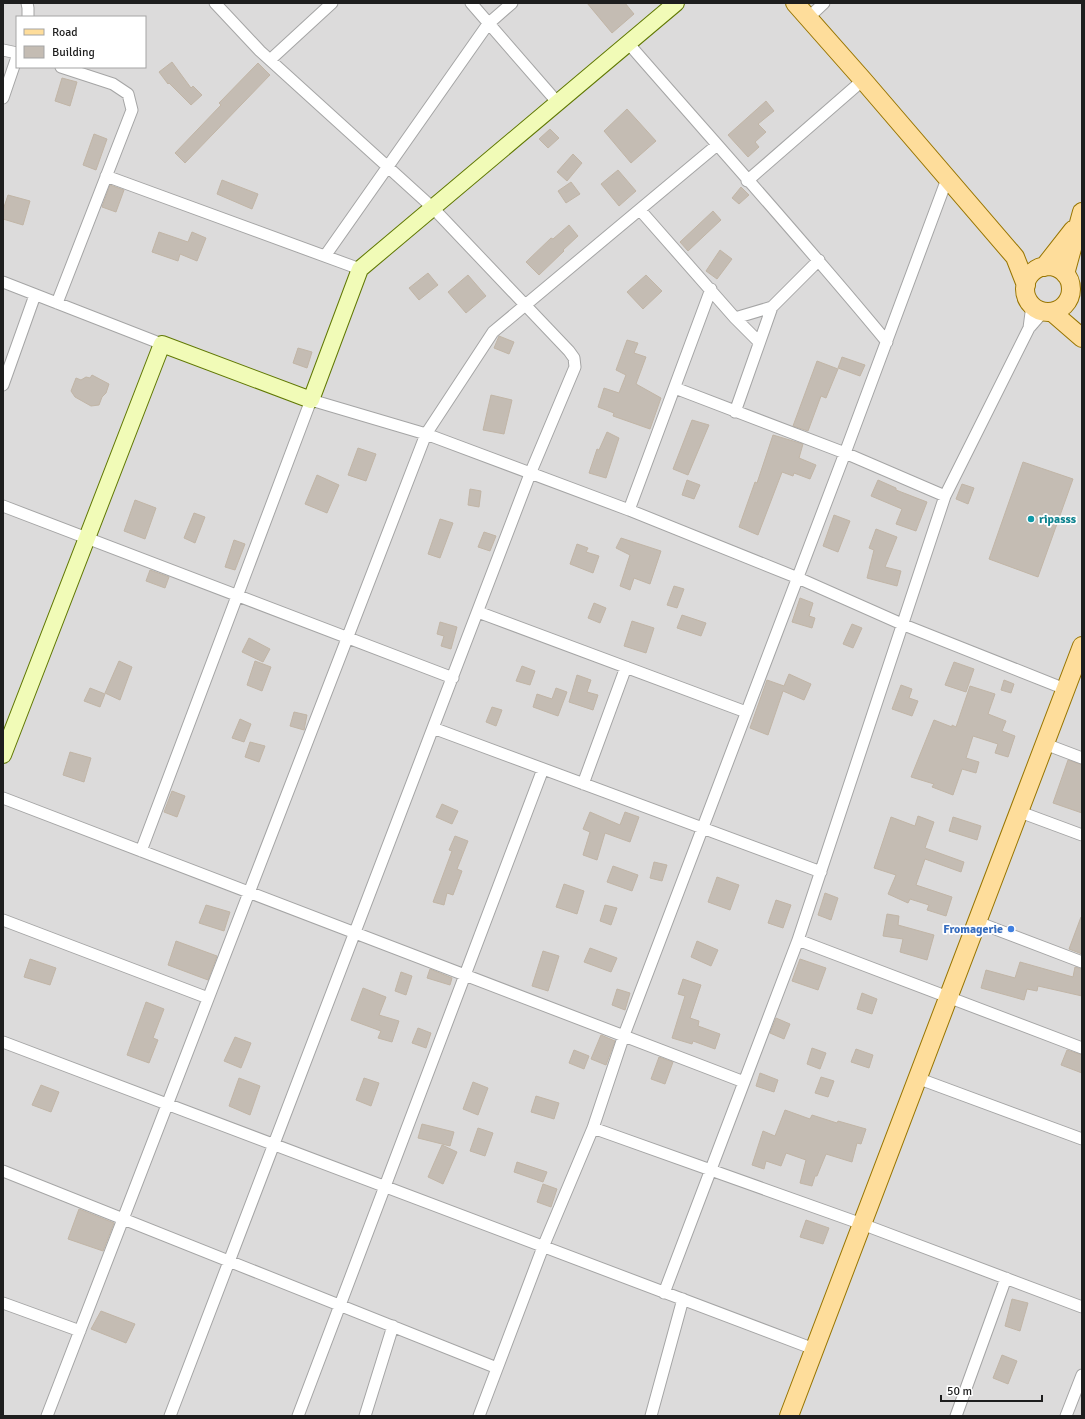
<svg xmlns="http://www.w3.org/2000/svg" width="1085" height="1419" viewBox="0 0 1085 1419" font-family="Signika,sans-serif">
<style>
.residential{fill:#dcdbdb;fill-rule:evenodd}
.building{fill:#c4bcb3;stroke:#c1b5a6}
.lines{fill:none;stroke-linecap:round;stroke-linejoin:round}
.street-casing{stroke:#a5a5a5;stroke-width:13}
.secondary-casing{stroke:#607803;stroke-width:18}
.primary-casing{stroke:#987500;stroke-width:20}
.street{stroke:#fff;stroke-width:11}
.secondary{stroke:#f1fbb7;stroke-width:16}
.primary{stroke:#fedd9b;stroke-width:18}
.culture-dot{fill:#0f9aa8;stroke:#fff;stroke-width:1.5}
.shop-dot{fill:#3f7fe0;stroke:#fff;stroke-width:1.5}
.labels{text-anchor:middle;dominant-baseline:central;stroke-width:3.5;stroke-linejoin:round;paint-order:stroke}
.culture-label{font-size:12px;font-weight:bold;fill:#0d838f;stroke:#fff;text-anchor:start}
.shop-label{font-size:12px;font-weight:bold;fill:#366cbe;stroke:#fff;text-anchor:end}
</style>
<rect width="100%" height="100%" fill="#efede4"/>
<path class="residential" d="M3,3h1079v1413h-1079zM17,17h128v50h-128z"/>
<path class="building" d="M587,3h38l9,11 -22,19z
M172,62l19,26 2,-2 9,9 -11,10 -22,-22 -1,1 -9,-12z
M258,63l12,12 -85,88 -10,-10 46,-48 -2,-2z
M62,78l15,4 -7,24 -15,-5z
M766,101l8,10 -16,13 8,8 -11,10 4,5 -11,10 -20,-22z
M627,109l29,32 -25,22 -27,-32z
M550,129l9,9 -11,10 -9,-9z
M94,134l13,5 -11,31 -13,-5z
M573,154l9,9 -15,18 -10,-9z
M618,170l18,21 -17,15 -18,-22z
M222,180l36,14 -6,15 -35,-15z
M571,182l9,12 -14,9 -8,-12z
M110,185l14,5 -8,22 -14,-5z
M741,187l8,8 -10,9 -7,-6z
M8,195l22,6 -7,24 -20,-6v-9z
M713,211l8,9 -33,31 -8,-9z
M569,225l9,11 -15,14 1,1 -25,24 -13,-13 25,-24 2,1z
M159,232l29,10 4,-10 14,6 -9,23 -17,-7 -2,7 -26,-9z
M720,250l12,9 -15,20 -11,-8z
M428,273l10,12 -19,15 -10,-12z
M468,275l18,21 -20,17 -18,-21z
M646,275l16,16 -19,18 -16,-17z
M499,336l15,6 -5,12 -15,-6z
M627,340l11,3 -4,10 12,4 -10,27 25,14 -11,31 -37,-13 1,-3 -16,-6 6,-19 15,5 7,-18 -10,-5z
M298,348l14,4 -5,16 -14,-5z
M842,357l23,8 -5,11 -22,-8z
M817,361l21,8 -12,29 -5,-2 -13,35 -15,-5z
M92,375l17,9 -3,9 -4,4 -3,8 -8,1 -16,-9 -4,-6 5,-13 5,2 5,-3 4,1z
M491,395l21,5 -8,34 -21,-4z
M692,420l17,5 -21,50 -15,-6z
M607,432l12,6 -13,40 -17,-5 8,-24 2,1z
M773,435l30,9 -4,14 17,7 -6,14 -16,-6 -1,3 -11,-4 -24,63 -19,-8 16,-45 2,1z
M358,448l18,6 -10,27 -18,-6z
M1023,462l50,17 -35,98 -49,-18z
M317,475l22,10 -12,28 -22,-9z
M687,480l13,5 -6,14 -12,-4z
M878,480l18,8v2l31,12 -11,29 -20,-7 6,-15 -31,-13z
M962,484l12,4 -6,16 -12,-5z
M470,489l11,2 -2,16 -11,-2z
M135,500l21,8 -11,31 -21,-8z
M194,513l11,4 -10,26 -11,-5z
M834,515l16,6 -12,31 -15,-6z
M440,519l13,4 -13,35 -12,-4z
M876,529l21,8 -12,30 16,4 -4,15 -30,-8 7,-28 -5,-2z
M484,532l12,4 -6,15 -12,-4z
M621,538l40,13 -11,33 -16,-6 -4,12 -10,-4 10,-31 -14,-7z
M234,540l11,4 -10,26 -10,-3z
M577,544l11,4 -2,4 13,4 -6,17 -23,-9z
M150,570l19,7 -4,11 -19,-7z
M674,586l10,3 -7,19 -10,-3z
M800,598l13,5 -4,13 6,2 -3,10 -20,-6z
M594,603l12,5 -6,15 -12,-5z
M682,615l24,8 -5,13 -24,-8z
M632,621l22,7 -8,25 -22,-7z
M440,622l17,5 -6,22 -10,-3 3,-10 -7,-2z
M852,624l10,4 -9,20 -10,-4z
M249,638l21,11 -7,13 -21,-10z
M119,661l13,6 -12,33 -15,-7z
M255,661l16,6 -9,24 -15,-6z
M954,662l20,7 -8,23 -21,-7z
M522,666l13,5 -5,14 -14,-4z
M789,674l22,10 -7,16 -21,-9 -15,44 -18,-7 17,-48 17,6z
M577,675l14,5 -4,12 11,3 -5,15 -24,-8z
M1004,680l10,4 -3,9 -10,-3z
M901,685l11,4 -3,9 9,3 -6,15 -20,-7z
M970,686l25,8 -7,20 18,7 -4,10 13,5 -7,21 -13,-4 3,-9 -25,-8 -7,22 13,4 -3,11 -14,-4 -9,26 -21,-8 2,-3 -23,-7 23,-57 18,7v-2l4,2z
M90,688l15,6 -5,13 -16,-6z
M556,688l11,4 -9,24 -25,-9 4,-13 15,5z
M492,707l10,3 -6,16 -10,-4z
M294,712l13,3 -3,15 -14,-4z
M240,719l11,5 -7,18 -12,-4z
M250,742l15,4 -6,16 -14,-5z
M70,752l21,6 -7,24 -21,-7z
M1068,760l14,5v48l-29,-10z
M172,791l13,5 -8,21 -13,-5z
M442,804l16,7 -6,13 -16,-7z
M590,812l30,13 5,-13 14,5 -9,25 -25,-9 -8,27 -14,-5 7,-23 -7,-3z
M918,816l16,6 -9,26 39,14 -3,10 -36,-13 -9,26 36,12 -6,19 -19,-6 2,-5 -19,-6 -2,4 -20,-9 8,-19 -22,-7 17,-51 24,9z
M953,817l28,9 -4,14 -28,-9z
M455,836l13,5 -11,28 5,2 -9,24 -6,-2 -3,12 -11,-3 19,-51 -3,-1z
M654,862l13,3 -5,16 -12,-3z
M613,866l25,9 -6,16 -25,-9z
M717,877l22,8 -9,25 -22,-8z
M564,884l20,7 -7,23 -21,-7z
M825,893l13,5 -7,22 -13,-5z
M776,900l15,5 -8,23 -15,-5z
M206,905l24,7 -6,19 -25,-8z
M605,905l12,3 -6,17 -11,-4z
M887,914l12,2 -1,9 36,10 -7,25 -27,-8 3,-13 -20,-3z
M1081,917h1v37l-13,-5z
M176,941l41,15 -9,24 -40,-15z
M697,941l21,9 -7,16 -20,-9z
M590,948l27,10 -6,14 -27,-10z
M543,951l16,5 -11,35 -16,-5z
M30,959l26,9 -6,17 -26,-8z
M800,959l26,9 -8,22 -26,-9z
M1020,962l53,15 2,-10 7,2v27l-44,-10 -1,5 -10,-2 -3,11 -43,-12 5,-18 29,8z
M430,969l22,9 -2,7 -23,-7z
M401,972l11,4 -6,19 -11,-4z
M683,979l18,6 -11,33 9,3 -1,5 22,8 -5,15 -22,-8 -1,3 -20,-6 13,-42 -7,-2z
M363,988l23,9 -7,18 20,6 -7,21 -14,-4 3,-7 -30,-11z
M617,989l13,4 -5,17 -13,-5z
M862,993l15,6 -5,15 -15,-5z
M146,1002l18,7 -11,29 5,2 -9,23 -22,-8z
M776,1018l14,6 -6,15 -14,-6z
M418,1028l13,5 -5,15 -14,-5z
M601,1035l14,6 -9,24 -15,-6z
M235,1037l16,6 -10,25 -17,-7z
M812,1048l14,5 -6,16 -13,-5z
M856,1049l17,6 -4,13 -18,-6z
M574,1050l15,6 -5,13 -15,-6z
M1067,1050l15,5v18l-21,-8z
M659,1057l14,5 -8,22 -14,-5z
M760,1073l18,7 -4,12 -18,-6z
M821,1077l13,4 -6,16 -13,-4z
M239,1078l21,8 -10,29 -21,-9z
M364,1078l15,5 -8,23 -15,-6z
M473,1082l15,6 -10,27 -15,-6z
M41,1085l18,7 -8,20 -19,-7z
M536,1096l23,7 -5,16 -23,-7z
M785,1110l25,9 2,-4 25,8 1,-2 28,8 -5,15 -4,-1 -5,19 -26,-8 -9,22h-2l-3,10 -12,-3 6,-23 -20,-7 -5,13 -15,-5 -2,8 -12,-4 11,-34 12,5z
M422,1124l32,8 -4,14 -32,-8z
M478,1128l15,5 -8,23 -15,-5z
M442,1145l15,7 -14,32 -15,-7z
M517,1162l30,10 -4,10 -29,-10z
M543,1184l14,5 -6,18 -14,-5z
M79,1209l35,14 -11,28 -35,-12z
M806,1220l23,8 -6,16 -23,-7z
M1012,1299l16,4 -8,28 -15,-5z
M101,1311l34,13 -9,19 -35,-14z
M1002,1355l15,6 -9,23 -15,-6z"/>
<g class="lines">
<g class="street-casing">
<path id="street" d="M27,3l1,5v9
M471,3l87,100
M808,18l16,-15
M628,43c87,100 175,197 259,299
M3,50l14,3
M270,60l62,-57
M3,98l14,-41
M106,176l254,93
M747,181l116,-101
M640,210l95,108 24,24
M325,256l163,-232 24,-21
M3,282l159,62
M57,303l75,-193 -4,-16 -15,-10 -52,-17
M735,318l37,-11
M1030,327l13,-15
M3,385l32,-90
M675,388l170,65 100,43
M735,412l37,-105 47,-47
M3,506l450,172
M629,510l82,-221
M478,612l268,100
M433,728l388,144
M1045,744l37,14
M583,784l43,-117
M3,798l741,284
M1020,812l62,23
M141,851l170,-451 115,34 203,76 169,68 106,47 161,64
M3,920l205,78
M977,922l105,40
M798,940l284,108
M3,1042l811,307
M917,1078l165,61
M593,1128l269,96 220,83
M3,1171l494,197
M664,1293l134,-353 147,-444 84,-168 3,-23
M3,1303l77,28
M47,1416l379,-982 67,-102 224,-187
M170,1416l360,-942 45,-107 -1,-9 -5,-7 -136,-143 -173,-157 -45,-48
M298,1416l245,-647
M365,1416l28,-90
M479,1416l64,-169 50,-119 31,-93 221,-582 102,-274
M651,1416l32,-117
M956,1416l50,-138
M1066,1416l16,-41"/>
</g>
<g class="secondary-casing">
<path id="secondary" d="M3,755l159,-411 149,56 49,-131 316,-266"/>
</g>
<g class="primary-casing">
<path id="primary" d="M795,3l68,77 152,177 11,28
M1025 289a23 23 0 1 1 46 0a23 23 0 1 1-46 0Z
M1044,267l29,-37
M1065,274l17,-62
M1052,312l30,26
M789,1416l293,-770"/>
</g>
<use href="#street" class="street"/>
<use href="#secondary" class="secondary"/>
<use href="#primary" class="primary"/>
</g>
<circle class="culture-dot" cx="1031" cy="519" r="4"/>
<circle class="shop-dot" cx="1011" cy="929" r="4"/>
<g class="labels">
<g class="culture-label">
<text x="1039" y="519">ripasss</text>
</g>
<g class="shop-label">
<text x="1003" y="929">Fromagerie</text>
</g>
</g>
<rect width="1085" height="1419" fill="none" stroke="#1e1e1e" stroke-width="8"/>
<rect x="16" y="16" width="130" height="52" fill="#ffffff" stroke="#a5a5a5"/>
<rect x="24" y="29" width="20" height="6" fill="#fedd9b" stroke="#a5a5a5"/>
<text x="52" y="36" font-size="12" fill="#1e1e1e">Road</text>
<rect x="24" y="46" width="20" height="12" fill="#c4bcb3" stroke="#a5a5a5"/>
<text x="52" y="56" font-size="12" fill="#1e1e1e">Building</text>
<path d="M941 1395v6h101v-6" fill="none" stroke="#1e1e1e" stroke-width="2"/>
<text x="947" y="1395" font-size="12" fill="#1e1e1e" stroke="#ffffff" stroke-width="3" paint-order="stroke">50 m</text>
</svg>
